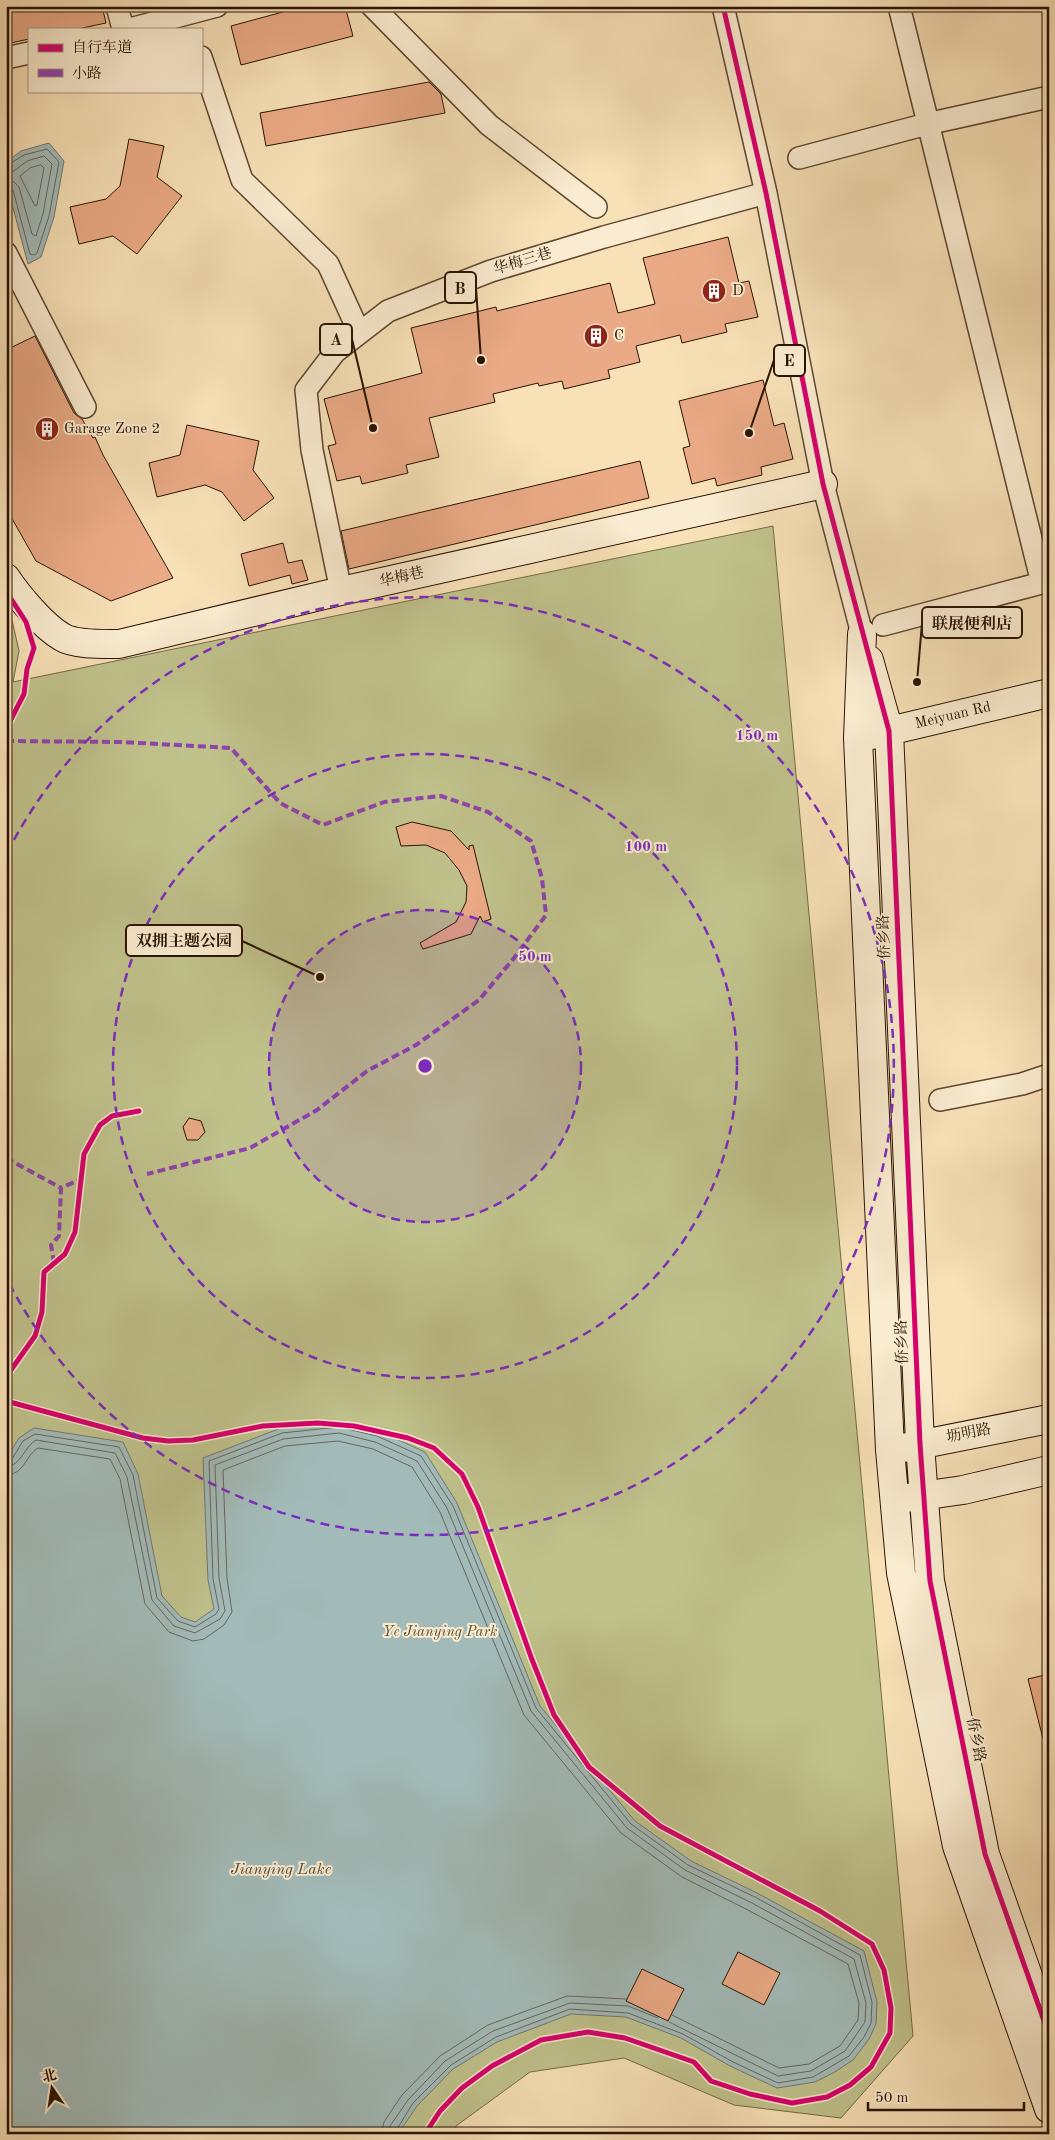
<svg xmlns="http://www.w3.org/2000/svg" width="1055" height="2140" viewBox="0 0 1055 2140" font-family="'Old Standard TT','Noto Serif SC',serif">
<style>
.green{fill:#c0c28c;stroke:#746a47}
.water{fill:#a2bbb9;stroke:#727770}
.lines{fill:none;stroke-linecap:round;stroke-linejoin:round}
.shore{stroke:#66665e;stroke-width:1}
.building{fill:#eaaa85;stroke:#291202}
.street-casing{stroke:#5d462f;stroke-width:24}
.secondary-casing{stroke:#291202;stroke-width:30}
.street{stroke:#faecd0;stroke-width:21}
.secondary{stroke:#faecd0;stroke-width:28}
.quiet{stroke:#8e44ad;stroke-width:4;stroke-dasharray:8 4;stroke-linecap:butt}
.cycleway-casing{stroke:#faecd0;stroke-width:8}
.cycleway{stroke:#d6006c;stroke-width:5}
.ring{fill:none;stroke:#7b2cbf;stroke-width:2.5;stroke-dasharray:9 6}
.labels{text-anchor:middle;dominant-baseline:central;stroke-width:4;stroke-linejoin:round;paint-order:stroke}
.street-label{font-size:15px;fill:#291202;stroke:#faecd0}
.poi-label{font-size:15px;fill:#291202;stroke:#faecd0;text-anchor:start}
.park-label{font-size:15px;font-style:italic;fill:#5e5032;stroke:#faecd0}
.water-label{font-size:16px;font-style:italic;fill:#534d42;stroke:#faecd0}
.centre{fill:#7b2cbf;stroke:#faecd0;stroke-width:2.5}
.ring-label{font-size:15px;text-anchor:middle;font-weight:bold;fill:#7b2cbf;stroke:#faecd0;stroke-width:4;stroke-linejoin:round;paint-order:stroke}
.leader{fill:none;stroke:#291202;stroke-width:2}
.callout-dot{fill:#291202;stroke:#faecd0;stroke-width:2}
.callout{fill:#faecd0;stroke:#291202;stroke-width:2}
.callout-label{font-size:16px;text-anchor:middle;font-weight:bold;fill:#291202}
</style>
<rect width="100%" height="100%" fill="#f8e1b7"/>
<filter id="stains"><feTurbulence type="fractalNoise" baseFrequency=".004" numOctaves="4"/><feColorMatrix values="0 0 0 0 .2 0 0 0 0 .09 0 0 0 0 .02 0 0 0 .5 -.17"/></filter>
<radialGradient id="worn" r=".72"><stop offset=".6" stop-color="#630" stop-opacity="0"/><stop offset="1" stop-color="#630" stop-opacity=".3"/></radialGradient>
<path class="green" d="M773,526l140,1510 -72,82 -107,-13 -110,-47 -94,14 -74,54 -4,8h-446v-1523l6,9 7,31 -6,31z"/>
<path class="water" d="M49,143l15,18 -10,56 -13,40 -13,7 -20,-75 -2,-27 15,-11z
M339,1422l40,9 46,21 32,51 83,203 95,115 56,40 66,32 107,58 13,51 -1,22 -7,15 -16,21 -20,13 -18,9 -38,6 -47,-22 -49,-28 -55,-21 -55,-3 -74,28 -44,27 -36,37 -19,28h-392v-675l13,-21 15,-10 89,14 15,32 24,122 19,21 14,5 19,-13 -6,-29 -5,-122 78,-30z"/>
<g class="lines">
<path class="shore" d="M41,165l3,3 -7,37 -2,1 -15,-30 10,-8z
M6,166l18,-11 23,-6 12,13 -10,54 -12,37 -3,2 -4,-1 -17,-64 -7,-4
M6,172l8,-1 13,-10 17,-5 8,8 -9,50 -7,22 -4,-2 -13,-47 -5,-5 -8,-2
M6,1461l6,-2 11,-18 12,-7 84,13 14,28 24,123 21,23 17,6 21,-13 3,-5 -6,-30 -4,-118 73,-28 57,-6 38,9 44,20 32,50 83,202 95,116 57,41 67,32 105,58 12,47 -1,21 -7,14 -15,19 -36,21 -35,6 -45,-21 -50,-28 -55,-21 -58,-4 -74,28 -45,28 -38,38 -19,31
M6,1467c15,-1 18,-20 30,-27l79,13 12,24 25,123 22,26 21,7 25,-14 5,-8 -6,-33 -4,-113 68,-26 56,-6 36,9 42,19 30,47 84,203 96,117 58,42 67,33 102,56 12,44 -1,19 -20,29 -34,20 -33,5 -109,-54
M6,1475c19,-1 19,-19 32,-27l72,11 10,20 25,125 24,28 24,9 11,-2 20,-14 8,-13 -5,-34 -4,-108 62,-24 53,-5 35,8 39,18 28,45 84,203 97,118 61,44 66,33 100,54 11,39 -1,17 -18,26 -31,18 -30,4 -107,-53
M381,2134l3,-12 18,-27 38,-39 48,-31 79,-29 59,3
M388,2134l2,-8 18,-26 37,-39 48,-30 77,-28 58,3 30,12"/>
</g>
<path class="building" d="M6,6h96l4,17 -28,6h-49v10l-23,5z
M305,6h40l8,30 -112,29 -10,-39z
M429,82l12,12 4,19 -179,33 -6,-33z
M129,139l35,7 -7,31 25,19 -45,58 -24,-18 -34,8 -9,-37 36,-8 14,-13z
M728,237l11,46 10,-2 9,36 -33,7 2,8 -45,11 -2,-8 -44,11 4,16 -32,8 2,8 -46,11 -2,-8 -23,5 -1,-3 -45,11 2,8 -66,16 10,39 -33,8 2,8 -46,11 -2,-8 -23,5 -9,-35 8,-2 -12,-45 98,-26 -11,-45 85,-21 1,4 113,-28 8,30 37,-9 -12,-46z
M35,336l39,77 8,6 11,19 2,-1 8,18 70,123 -62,23 -75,-40 -30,-53v-158z
M763,380l11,46 10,-3 9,36 -32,8 1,8 -45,11 -2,-8 -23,6 -9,-36 7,-2 -11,-45z
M187,425l72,16 -6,29 21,28 -30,23 -22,-29 -17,-7 -48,12 -8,-34 31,-8z
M640,461l9,37 -300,71 -8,-38z
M283,543l5,20 14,-3 6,20 -16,4 -2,-9 -41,11 -8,-32z
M412,822l39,9 18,19v-4l4,-1 18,74 -8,3 -3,-6 -9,18 -48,15 -3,-6 36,-21 10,-20 1,-16 -8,-16 -14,-17 -19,-8 -25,1 -5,-19z
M189,1118l12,3 4,11 -7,8h-11l-4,-13z
M1049,1674v64l-6,1 -15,-60z
M738,1952l42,21 -16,32 -42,-21z
M642,1969l42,20 -16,32 -42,-20z"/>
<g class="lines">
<g class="street-casing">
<path id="street" d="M117,6l6,23
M372,6l117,119 107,82
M723,6l43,187 57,291 39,150
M899,6l143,577
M130,29l87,-23
M201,57l41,123 86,84 31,68
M6,58l23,-5
M799,158l128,-34 122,-27
M6,253l79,154
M341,591l-29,-141 -6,-60 29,-38 53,-41 103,-40 113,-34 162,-44
M883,625l166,-44
M940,1100l82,-16 27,-9"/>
</g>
<g class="secondary-casing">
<path id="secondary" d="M6,578c12,18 37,48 56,59 13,8 42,7 57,7l222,-53 482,-107
M862,634l-4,104 32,712 11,123 56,273 92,263
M869,660l20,71 31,713 10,137 55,273 64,181
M872,735l177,-42
M903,1448l146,-29
M907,1498l56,-8 86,-20"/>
</g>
<use href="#street" class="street"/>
<use href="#secondary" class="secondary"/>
<path class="quiet" d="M6,741l116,1 109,6 49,55 43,22 61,-23 57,-6 47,16 43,29 11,37 4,37 -32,43 -35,42 -63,45 -49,26 -50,39 -67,38 -103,26
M6,1158l55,30
M54,1263l-3,-18 8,-9 2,-48 20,-9"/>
<g class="cycleway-casing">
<path id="cycleway" d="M723,6l43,187 57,291 66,247 31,713 10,137 55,273 64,181
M6,591l20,31 8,26 -7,21 -3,25 -18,35
M6,1377l29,-41 7,-24 2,-40 21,-18 10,-22 9,-78 16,-29 12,-9 27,-5
M6,1401l137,37 25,3 25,-1 70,-14 55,-3 36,3 54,12 26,10 28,26 16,33 53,150 23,58 35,52 71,59 160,85 52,33 12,26 7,38 -1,25 -19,34 -21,18 -23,12 -35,6 -42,-9 -39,-13 -17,-19 -69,-24 -37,-6 -47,8 -49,26 -30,22 -22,23 -15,23"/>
</g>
<use href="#cycleway" class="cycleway"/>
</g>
<circle cx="425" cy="1066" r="156" fill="#7b2cbf" fill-opacity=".12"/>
<g class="ring">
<circle cx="425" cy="1066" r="156"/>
<circle cx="425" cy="1066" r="312"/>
<path d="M7 853A469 469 0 1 1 7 1279"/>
</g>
<defs>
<g id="building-disc" transform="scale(1.25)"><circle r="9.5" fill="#8f2418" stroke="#faecd0"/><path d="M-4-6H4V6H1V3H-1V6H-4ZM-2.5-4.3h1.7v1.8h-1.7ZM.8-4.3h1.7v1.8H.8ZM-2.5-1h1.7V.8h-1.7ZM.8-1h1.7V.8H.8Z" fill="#fff"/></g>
</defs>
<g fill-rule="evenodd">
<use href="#building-disc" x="714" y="291"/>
<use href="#building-disc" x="596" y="336"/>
<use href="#building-disc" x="47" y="429"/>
</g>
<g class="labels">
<g class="street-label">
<text transform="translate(523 262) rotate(-17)">华梅三巷</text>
<text transform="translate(402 578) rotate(-13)">华梅巷</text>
<text transform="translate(953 716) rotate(-13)">Meiyuan Rd</text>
<text transform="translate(885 937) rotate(-92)">侨乡路</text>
<text transform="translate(903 1342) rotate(-92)">侨乡路</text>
<text transform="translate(969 1434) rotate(-11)">坜明路</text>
<text transform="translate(975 1740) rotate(79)">侨乡路</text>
</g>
<g class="poi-label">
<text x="732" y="291">D</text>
<text x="614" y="336">C</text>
<text x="64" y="429">Garage Zone 2</text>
</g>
<g class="park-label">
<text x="440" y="1632">Ye Jianying Park</text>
</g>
<g class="water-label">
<text x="281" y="1870">Jianying Lake</text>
</g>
</g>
<circle cx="425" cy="1066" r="8" class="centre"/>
<g class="ring-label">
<text x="757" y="740">150 m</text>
<text x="646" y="851">100 m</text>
<text x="535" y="961">50 m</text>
</g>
<path class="leader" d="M481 360L476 288M373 428L352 339M749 433L774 360M917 682L922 623M320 977L242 941"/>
<g class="callout-dot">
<circle cx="481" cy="360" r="5"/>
<circle cx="373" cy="428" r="5"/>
<circle cx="749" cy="433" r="5"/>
<circle cx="917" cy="682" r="5"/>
<circle cx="320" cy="977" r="5"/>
</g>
<g class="callout">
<rect x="445" y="272" width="31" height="31" rx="5"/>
<rect x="320" y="324" width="32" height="31" rx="5"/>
<rect x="774" y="345" width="31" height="31" rx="5"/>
<rect x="922" y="607" width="100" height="31" rx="5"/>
<rect x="126" y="925" width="116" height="31" rx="5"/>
</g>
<g class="callout-label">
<text x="460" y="294">B</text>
<text x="336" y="345">A</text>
<text x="789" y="366">E</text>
<text x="972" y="629">联展便利店</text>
<text x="184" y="946">双拥主题公园</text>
</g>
<rect width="1055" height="2140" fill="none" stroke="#f8e1b7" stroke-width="25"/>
<rect x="8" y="8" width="1040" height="2125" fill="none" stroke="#291202" stroke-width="2.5"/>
<rect x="12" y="12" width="1030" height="2115" fill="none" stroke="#291202"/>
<rect x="28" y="28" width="175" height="65" fill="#faecd0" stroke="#a6957e"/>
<rect x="38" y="44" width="25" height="8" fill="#d6006c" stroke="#a6957e"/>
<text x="72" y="52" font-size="15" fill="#291202">自行车道</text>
<rect x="38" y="69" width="25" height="8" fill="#8e44ad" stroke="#a6957e"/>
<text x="72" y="78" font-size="15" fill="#291202">小路</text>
<g transform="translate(52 2088) rotate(347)" stroke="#faecd0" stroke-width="4" paint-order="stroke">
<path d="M0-4L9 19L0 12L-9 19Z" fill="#291202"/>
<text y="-8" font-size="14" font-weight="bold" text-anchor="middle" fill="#291202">北</text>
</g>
<path d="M868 2102v8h156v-8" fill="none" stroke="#291202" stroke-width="2.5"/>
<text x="875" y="2102" font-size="15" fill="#291202" stroke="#faecd0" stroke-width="4" paint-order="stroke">50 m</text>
<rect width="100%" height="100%" filter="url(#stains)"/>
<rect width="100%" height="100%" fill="url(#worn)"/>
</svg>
